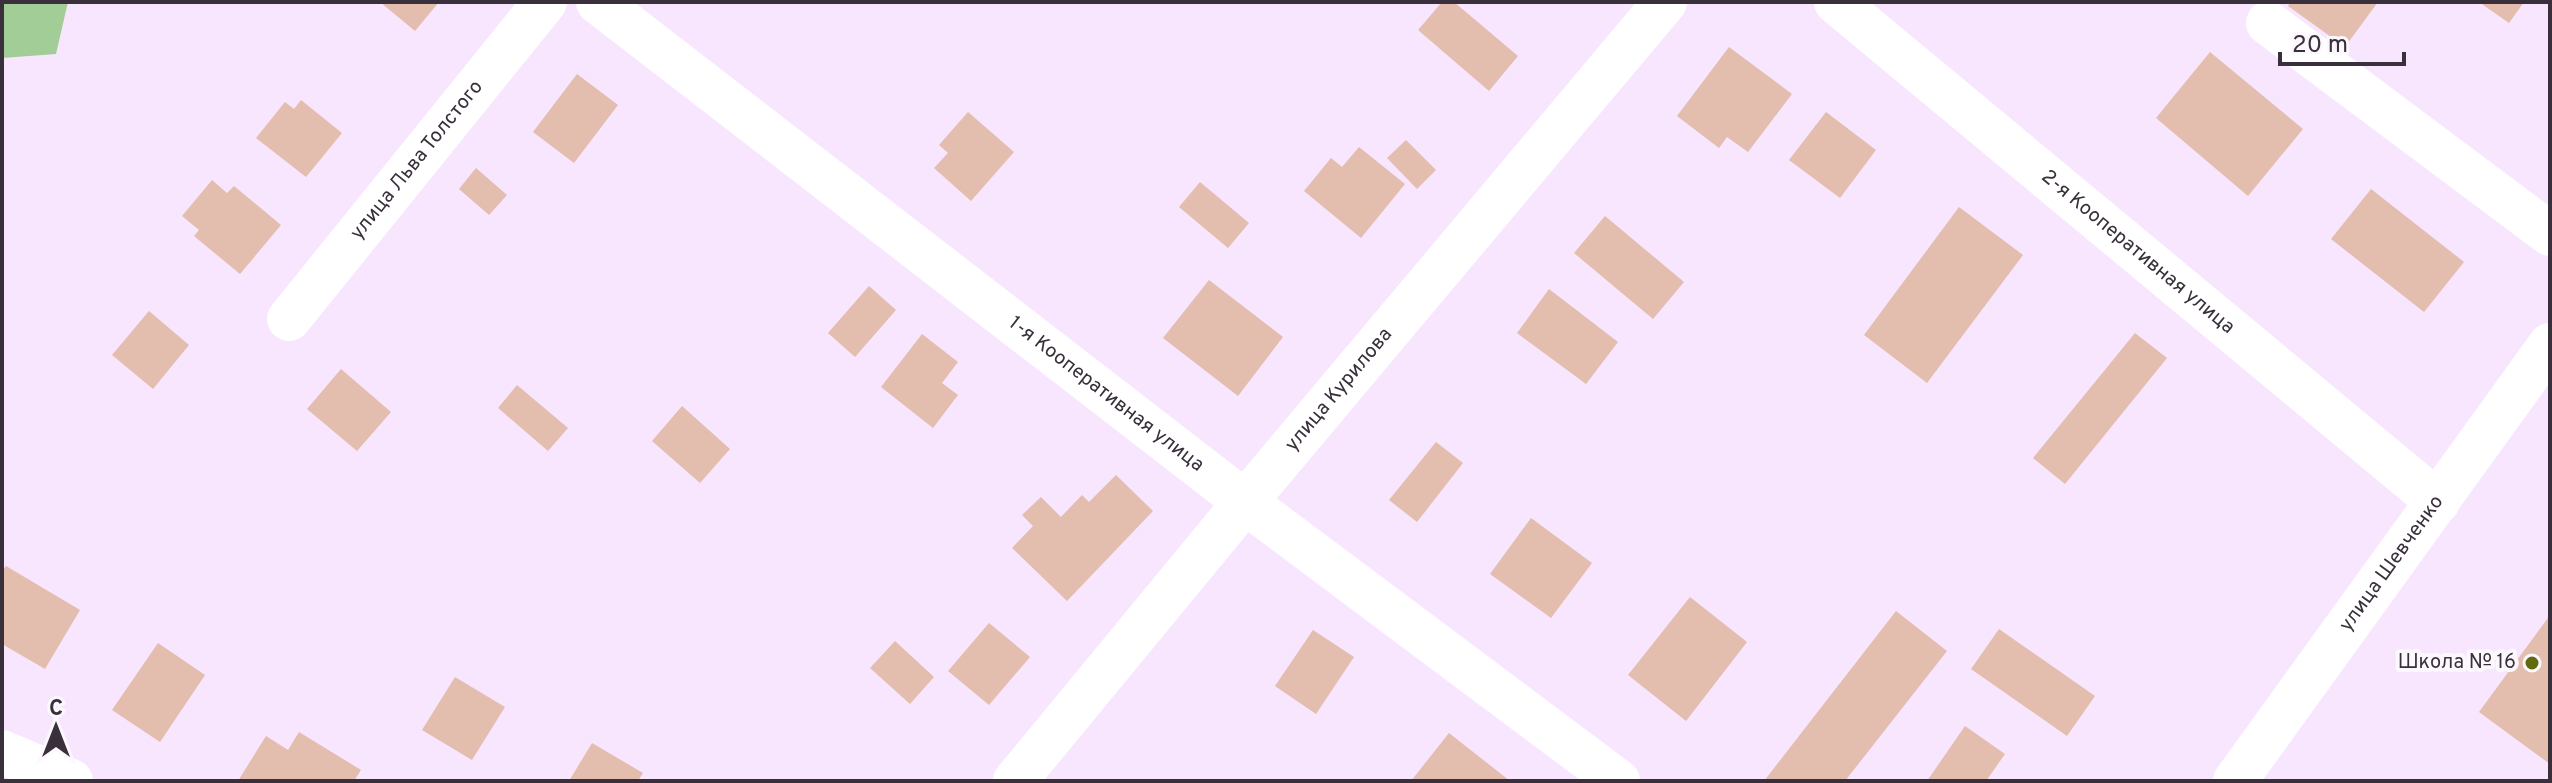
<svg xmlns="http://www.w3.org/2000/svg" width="2552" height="783" viewBox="0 0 2552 783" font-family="Overpass,sans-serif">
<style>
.green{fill:#a2cd96}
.building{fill:#e3bdad}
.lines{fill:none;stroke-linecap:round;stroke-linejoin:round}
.minor{stroke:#fff;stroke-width:44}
.poi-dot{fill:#616a0f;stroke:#fcf8fe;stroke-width:3}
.labels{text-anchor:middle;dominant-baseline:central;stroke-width:8;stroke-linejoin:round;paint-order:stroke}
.street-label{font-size:20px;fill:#39303c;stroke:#fcf8fe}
.poi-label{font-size:20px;fill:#39303c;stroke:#fcf8fe;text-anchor:end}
</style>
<rect width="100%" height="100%" fill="#f8e5fe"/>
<path class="green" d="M2,2h66l-12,52 -54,4z"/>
<path class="building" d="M380,2h59l-24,29z
M1442,2h12l64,54 -29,35 -71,-61z
M2291,2h87l-33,45 -57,-41z
M2479,2h45l-15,21z
M1729,47l63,47 -44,58 -21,-15 -8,11 -42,-32z
M2210,52l93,77 -55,67 -92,-78z
M577,74l41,31 -44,58 -41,-31z
M301,100l41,33 -36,44 -50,-39 29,-36 9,7z
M968,112l46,40 -43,49 -37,-33 14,-15 -9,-8z
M1826,112l50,38 -36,48 -51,-38z
M1406,140l30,30 -19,19 -30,-31z
M1359,147l46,37 -44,54 -57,-47 27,-33 11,9z
M476,168l31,27 -18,20 -30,-26z
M212,180l15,13 7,-7 47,39 -41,49 -46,-38 5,-6 -17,-14z
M1200,182l49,41 -21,25 -49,-41z
M2371,189l93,73 -40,50 -93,-73z
M1959,207l64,48 -96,128 -63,-48z
M1605,216l79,66 -31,37 -79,-66z
M1209,280l74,57 -45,59 -75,-58z
M869,286l27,24 -41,47 -27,-24z
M1549,289l69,53 -32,42 -69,-51z
M149,311l40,34 -36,44 -41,-34z
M2135,333l32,25 -102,126 -32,-26z
M922,334l36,28 -16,21 16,12 -25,33 -52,-41z
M341,369l50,43 -34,39 -50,-42z
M517,385l51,43 -20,23 -50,-43z
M682,406l48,43 -30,34 -48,-42z
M1436,442l27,21 -46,59 -28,-22z
M1116,475l37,36 -86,90 -55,-53 21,-22 -11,-11 19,-18 20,20 21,-22 7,7z
M1531,518l61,45 -41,55 -61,-44z
M6,566l74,44 -35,59 -43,-25v-72z
M1690,597l57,45 -61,79 -58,-46z
M1896,611l51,40 -102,130h-81z
M2550,615v149l-71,-52z
M989,623l41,34 -41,48 -41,-34z
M1999,629l96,67 -28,40 -96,-67z
M1313,630l41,27 -38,57 -41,-28z
M895,641l39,36 -24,27 -40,-36z
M158,643l47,32 -45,67 -48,-32z
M455,677l50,30 -33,53 -50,-30z
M1965,726l40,28 -19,27h-59z
M299,732l62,38 -7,11h-116l28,-45 22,14z
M1449,733l61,48h-99z
M592,743l51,30 -5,8h-69z"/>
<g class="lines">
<g class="minor">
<path id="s1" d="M598,2l647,500 373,279"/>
<path id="s2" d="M1836,2l602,500"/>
<path d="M2268,23l282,211"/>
<path id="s3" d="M289,319l256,-317"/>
<path d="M2,752l69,29"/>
<path id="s4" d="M1015,781l230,-279 420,-500"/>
<path id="s5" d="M2235,781l315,-436"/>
</g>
</g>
<circle class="poi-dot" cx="2532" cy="663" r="8"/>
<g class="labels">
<g class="street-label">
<text stroke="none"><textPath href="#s3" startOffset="204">улица Льва Толстого</textPath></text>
<text stroke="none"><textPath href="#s2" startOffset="392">2-я Кооперативная улица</textPath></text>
<text stroke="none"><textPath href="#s4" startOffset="508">улица Курилова</textPath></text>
<text stroke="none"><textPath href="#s1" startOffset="642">1-я Кооперативная улица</textPath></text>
<text stroke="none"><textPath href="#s5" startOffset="268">улица Шевченко</textPath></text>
</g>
<g class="poi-label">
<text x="2516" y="663">Школа № 16</text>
</g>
</g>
<rect width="2552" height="783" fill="none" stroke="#39303c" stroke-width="8"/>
<g transform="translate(56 727)" stroke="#fcf8fe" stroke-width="6" paint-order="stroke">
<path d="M0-6L14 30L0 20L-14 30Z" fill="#39303c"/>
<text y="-12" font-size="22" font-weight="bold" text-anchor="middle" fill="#39303c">С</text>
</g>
<path d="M2280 52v12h124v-12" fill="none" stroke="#39303c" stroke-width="4"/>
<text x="2292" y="52" font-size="24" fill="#39303c" stroke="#fcf8fe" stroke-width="6" paint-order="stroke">20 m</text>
</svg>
